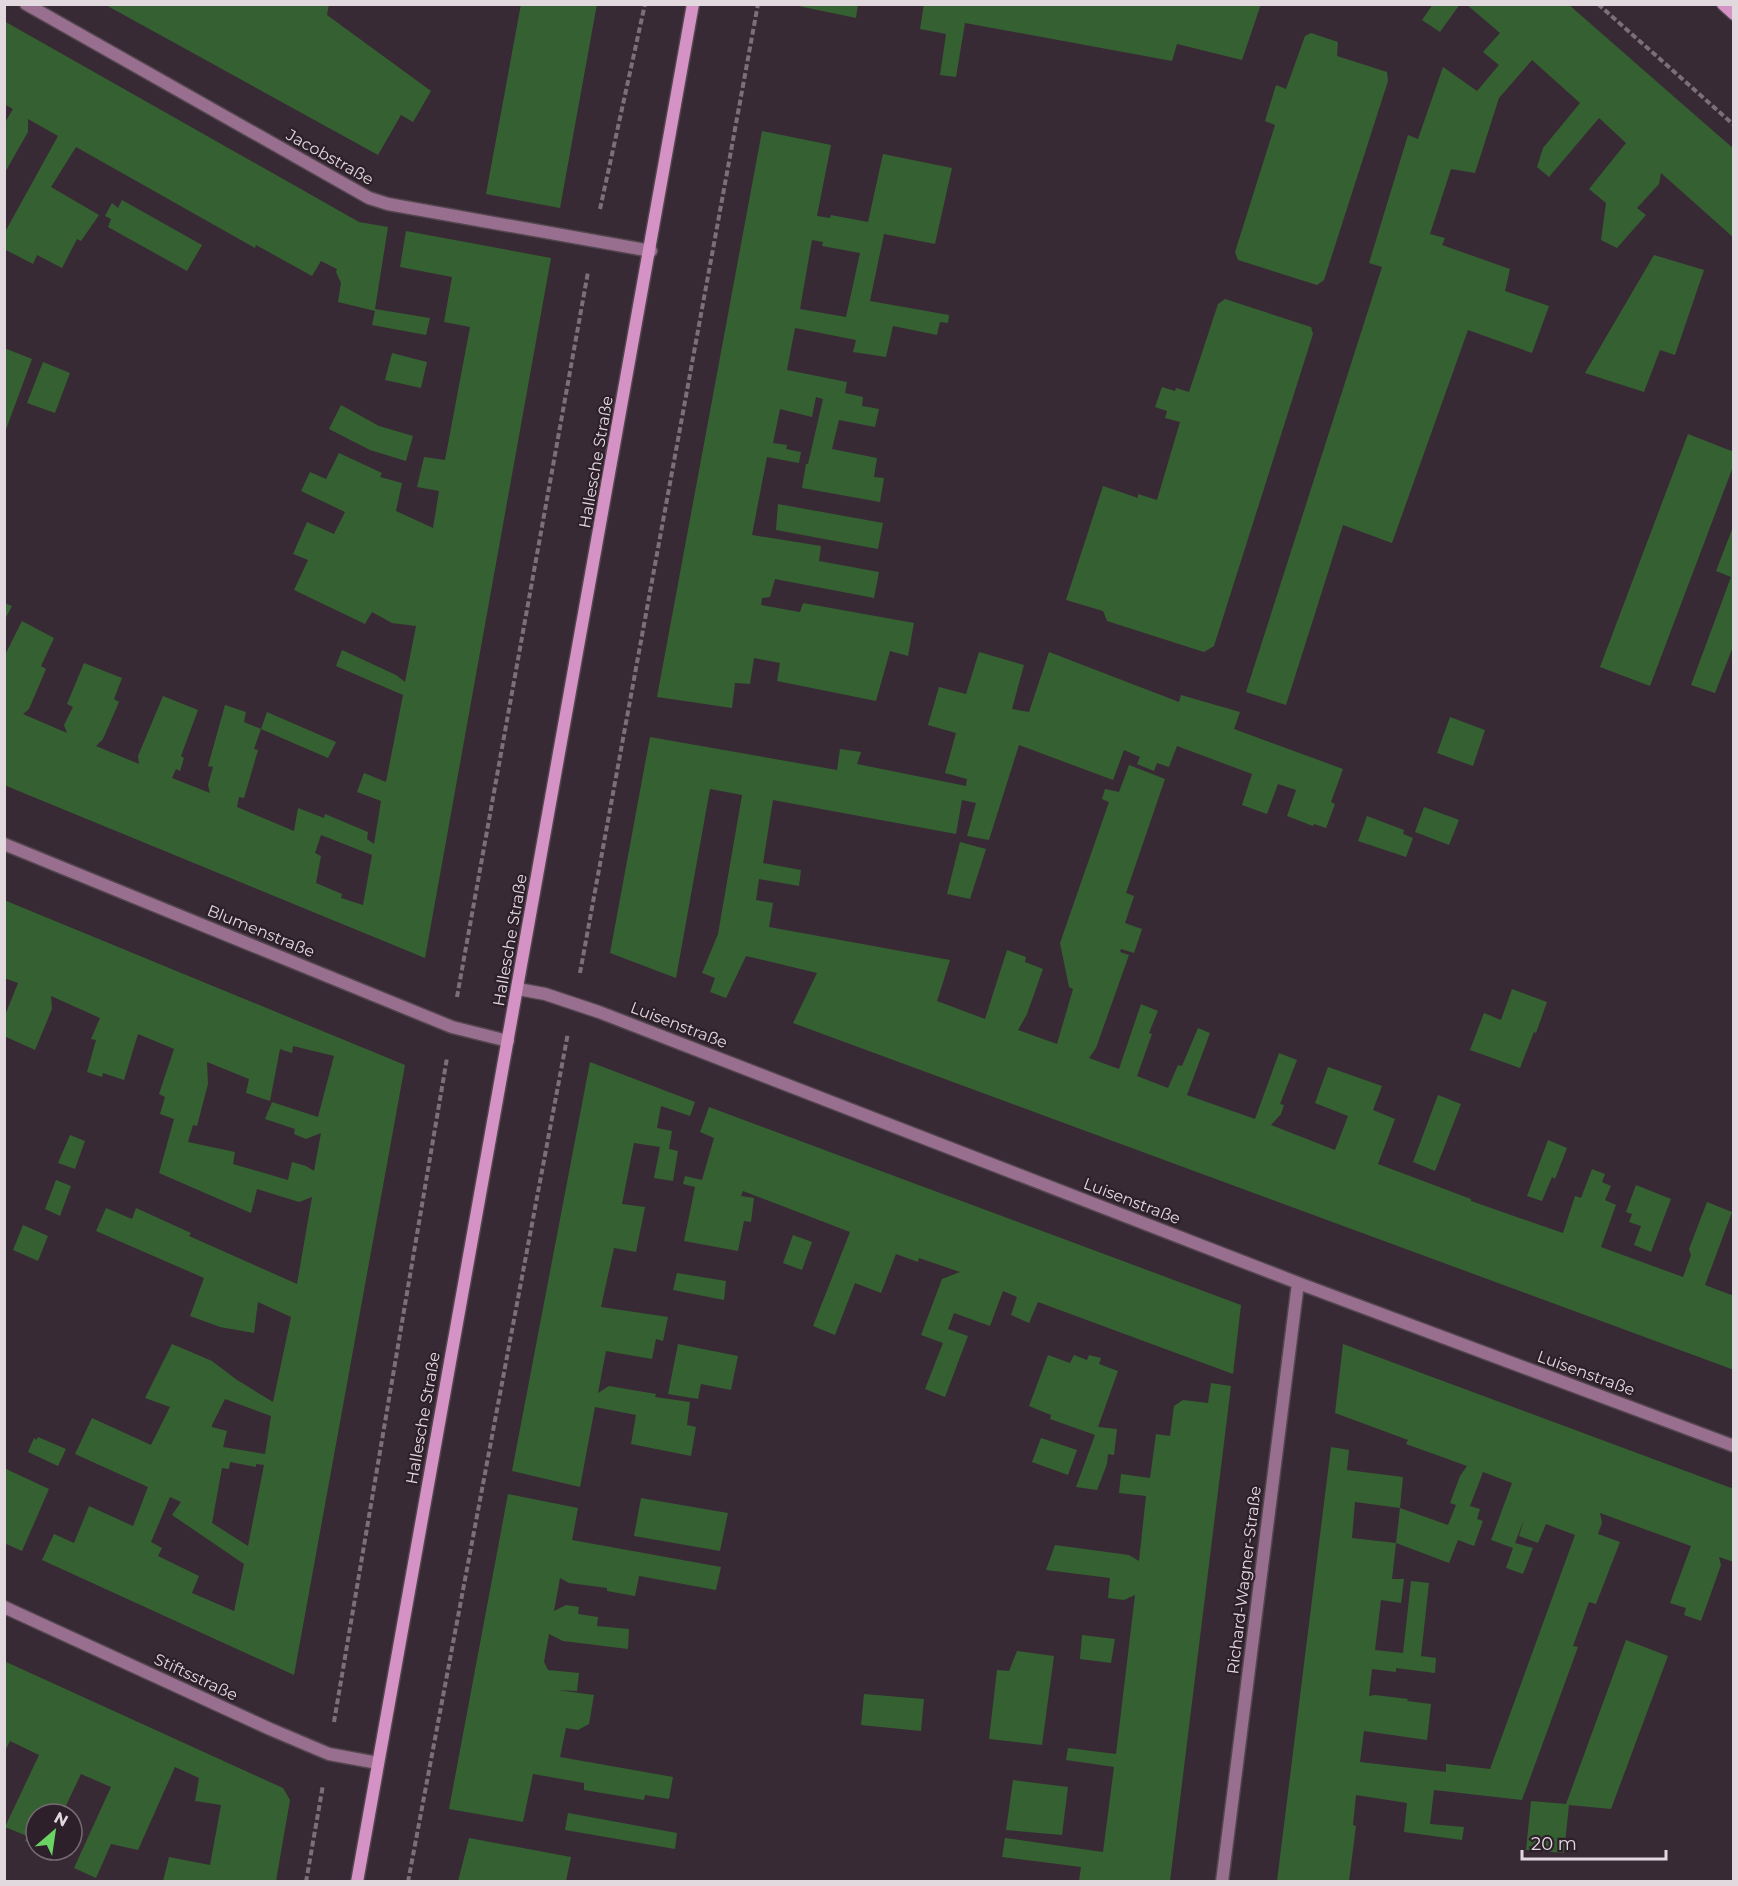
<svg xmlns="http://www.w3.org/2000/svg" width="1738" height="1886" viewBox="0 0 1738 1886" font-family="Montserrat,sans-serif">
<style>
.building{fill:#356032;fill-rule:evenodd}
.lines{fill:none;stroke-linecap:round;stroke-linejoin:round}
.street-casing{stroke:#53464f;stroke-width:15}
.secondary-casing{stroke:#53464f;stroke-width:15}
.path{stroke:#7c7078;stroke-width:4;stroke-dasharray:6 3;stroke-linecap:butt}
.street{stroke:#986f8e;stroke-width:12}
.secondary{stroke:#d493c4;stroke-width:12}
.labels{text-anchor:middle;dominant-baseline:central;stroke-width:4.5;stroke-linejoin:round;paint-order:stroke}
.street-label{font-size:16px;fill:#e2d9df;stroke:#2e202a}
</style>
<rect width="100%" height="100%" fill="#382a34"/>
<path class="building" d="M104,4h225l-2,11 104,76 -18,31 -12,-7 -23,40z
M521,4h76l-37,204 -74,-14z
M789,4h69l-2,14z
M924,4h337l-19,56 -65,-16 -5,17 -207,-38 -9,54 -16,-2 6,-41 -26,-5z
M1433,4h27l-20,28 -18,-12z
M1466,4h102l120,105 46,40v89l-73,-65 -2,11 -22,24 9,7 -29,33 -16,-8 5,-37 -17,-14 37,-46 -27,-25 -50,59 -12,-10 6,-19 37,-45 -48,-43 -33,38 -24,75 -24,-4 -21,65 15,4 -3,7 68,24 -5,22 44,15 -17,47 -64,-23 -76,213 -49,-18 -57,180 -40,-13 136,-425 -13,-4 39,-128 10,4 25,-72 34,24 22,-26 -16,-13 17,-19z
M4,21l355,201 29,5 -13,82 55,9 -4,17 -54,-10 3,-14 -37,-9 3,-19 -5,-11 1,-3 -16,-8 -9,15 -56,-31 -1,3 -179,-101 -25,40 48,28 -18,26 -4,-2 -15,29 -25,-13 -4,9 -29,-15 1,-17 53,-96 -30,-17v13l-24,42v-50l9,-15 -9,-5z
M1311,33l27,9 -1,14 50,16 1,9 -64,199 -7,5 -79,-25 -3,-8 40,-127 -10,-4 11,-36 10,4 19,-53z
M762,131l69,14 -14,71 13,2 1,-3 37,7 15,-68 69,14 -17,76 -51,-10 -14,67 79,14 -1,8 -8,-1 -3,13 -44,-9 -7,31 -33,-5 3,-12 -61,-12 -8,42 60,12 -2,11 18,4 -1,9 17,3 -4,18 -36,-7 -7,29 45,9 -3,19 10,1 -4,24 -78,-14 4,-24h2l15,-65 -7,-2 -4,20 -32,-8 -7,34 14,2 -1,4 15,3 -2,11 -32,-6 -15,78 69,11 -2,15 60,11 -5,26 -99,-19 -5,18 -8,1 -1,7 39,7 3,-9 111,20 -6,33 -18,-5 -14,50 -99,-20 3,-18 -26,-5 -4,26 -15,-1 -3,25 -75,-11zM812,240l11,2 -1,4 38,7 -14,64 -46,-8z
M122,200l80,45 -15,26 -79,-44 3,-8 -6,-3 7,-13 6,5z
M406,231l145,27 -126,700 -421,-173v-128l18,-36 32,17 -13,28 5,3 -17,40 -6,5 44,19 -3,-8 9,-18 -6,-3 17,-41 38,15 -8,21 5,3 -16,37 -7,7 43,18 -1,-8 25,-60 35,14 -17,46 3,2 -4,13 -4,-2 -4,9 38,15 -2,-8 5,-18 -5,-1 17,-61 21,7 -2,10 17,7 6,-17 69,30 -8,16 -67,-29 -7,20 4,1 -14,48 -5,-1 -2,10 57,24 4,-23 26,10 1,-4 43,18 -1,7 7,5 7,-43 -24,-9 7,-19 22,9 17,-87 -67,-29 6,-16 54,25 9,7 11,-56 -24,-3 -20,-11 -7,12 -71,-34 14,-30 -15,-6 14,-32 27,12 11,-22 -44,-21 9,-19 16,7 13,-26 43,20 -2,4 22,6 -6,28 37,17 6,-37 -22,-4 7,-30 21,3 25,-133 -26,-5 8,-45 -52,-10zM321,835l51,20 -9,50 -22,-7 1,-4 -26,-11 5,-27 -6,-3z
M1654,255l50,15 -29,85 -15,-5 -16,42 -59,-19z
M1225,299l86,28 2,7 -99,312 -10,6 -97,-31 -4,-10 -37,-11 37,-114 35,12v-4l19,6 23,-78 -15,-4 2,-7 -12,-4 7,-20 13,4 1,-3 13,4 29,-88z
M4,348l28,11 -27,73h-1z
M392,353l35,9 -6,26 -36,-8z
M43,362l27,11 -15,40 -28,-10z
M341,405l38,21 34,10 -7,25 -36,-11 -41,-21z
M1688,434l46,18v12l-84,222 -50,-19z
M778,504l105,19 -5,26 -102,-19z
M1733,527l1,117 -19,49 -24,-8 40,-108 -15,-6z
M4,603l8,3 -8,15z
M979,652l45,13 -12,44 17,3 20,-60 130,50 2,-7 59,17 -6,17 109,40 -12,33 4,2 -9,24 -12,-4 -1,2 -26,-10 9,-26 -18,-6 -11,30 -25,-9 10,-31 -75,-28 -8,21 -12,-4 -3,8 -17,-7 3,-7 -16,-7 -11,30 -94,-35 -30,95 -22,-4 9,-33 -14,-3 -6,34 -183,-34 -10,63 38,7 -2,16 -40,-7 -3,21 17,3 -4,24 181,33 -13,41 48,18 22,-69 19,7 -1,5 18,7 -16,45 -9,16 39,14 16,-55 -4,-2 -9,-44 49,-141 -7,-3 3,-10 14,3 10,-27 36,14 -39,114 8,3 -9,27 17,6 -8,24 -13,-4 -1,3 9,3 -33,93 -7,10 30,11 22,-65 17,7 -9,22 3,1 -15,42 31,12 10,-23 4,1 16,-38 12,5 -23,62 68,24 24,-66 18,7 -17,44 4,1 -3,9 -10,11 64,25 13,-34 -33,-13 13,-36 54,19 -9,24 22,9 -17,45 93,35v2l92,32 12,-37 6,2 11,-29 13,5 -3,8 9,4 -6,14 11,5 -15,42 82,30 8,-22 -2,-6 18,-47 25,10 -27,73 29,11v74l-941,-347 24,-50 -71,-17 -20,42 -16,-6 5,-14 -13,-5 16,-39 24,-139 -32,-6 -34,189 -66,-25 40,-216 187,33 3,-21 21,3 -4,12 109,22 1,-7 -22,-6 11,-40 -28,-8 11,-38 27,7z
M1450,717l35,13 -12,36 -36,-13z
M1424,807l35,13 -10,25 -34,-13z
M1367,816l37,14 -1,4 10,4 -7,19 -48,-16z
M960,842l26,7 -16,50 -23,-5z
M4,900l401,165 -111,610 -252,-115 12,-26 20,9 15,-37 44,20 15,-39 -73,-33 17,-36 59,27 19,-38 -25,-9 27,-54 40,17 25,19 36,22 18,-85 -33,-15 -4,31 -34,-6 -30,-11 14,-38 -108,-47 10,-23 26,11 4,-11 55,25 -2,3 108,48 15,-87 -13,5 -42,-13 -6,24 -92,-40 15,-54 -14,-5 5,-17 -6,-3 15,-45 -36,-15 -14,46 -21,-7 -1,4 -15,-5 9,-32 -5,-1 9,-21 -49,-22 1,13 -17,41 -31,-14v-18l14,-35 -14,-5zM293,1046l41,10 -16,61 -46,-15 -7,17 30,10 -1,5 12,5 15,-6 -7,38 -8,-5 -14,-4 -4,18 -55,-16 2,-12 -47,-10 5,-17 4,1 11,-42 -1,-22 42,17 -3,14 24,8 10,-52 12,4zM225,1399l46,17 -6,38 -42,-7 4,-16 -15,-4v-2zM230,1462l26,5v-3l8,1 -16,81 -36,-23 10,-55 7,1zM170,1497l11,5 -9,13 72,49 -10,47 -42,-18 7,-17 -41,-20 4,-8 -11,-6z
M1512,989l35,13 -11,31 -2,-1 -14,36 -50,-18 14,-37 17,7z
M590,1062l105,40 -5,14 -29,-10 -4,22 15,3 -3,18 9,2 -5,30 -19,-3 6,-31 -26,-4 -12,61 23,3 -9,45 -22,-4 -13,59 67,10 -5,24 -7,-2 -4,20 -46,-8 -8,42 11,-7 47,8 -1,3 35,5 -3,23 9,2 -5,29 -60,-12 5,-29 -41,-8 -15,80 -68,-16z
M1438,1095l23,9 -26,67 -22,-9z
M709,1107l532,198 -8,69 -195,-72 -9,21 -18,-8 6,-18 -14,-6 -13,35 -36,-13 -6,16 20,7 -23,61 -20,-8 18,-46 -22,-8 21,-56 18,-7 -41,-14 -1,4 -22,-8 -15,39 -26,-10 -20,52 -22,-9 37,-94 -107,-41 -2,5 13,2 -3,24 -7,-1 -6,30 -54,-10 11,-54 -12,-3 2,-8 17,4 12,-42 -14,-6z
M70,1135l15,6 -10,28 -17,-6z
M1548,1140l19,8 -12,31 -3,-2 -10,24 -15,-5z
M56,1180l15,6 -11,30 -15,-7z
M1636,1185l35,14 -20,53 -17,-7 7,-19 -12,-4 3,-8 -6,-2z
M23,1225l25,11 -10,25 -25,-11z
M793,1235l19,7 -10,28 -19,-7z
M677,1273l49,8 -2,19 -51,-10z
M678,1344l60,12 -7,34 -30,-6 -3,15 -30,-5z
M1343,1344l391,145v73l-15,-5 2,8 -20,56 -17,-6 2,-7 -16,-5 21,-57 -91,-33 2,10 -4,11 22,8 -24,62 -7,-2 -16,44 5,1 -56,153 -88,-10 -4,34 34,3 -2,13 -58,-8 3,-29 -51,-8 -3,30 3,1 -7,55h-72l54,-434 18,3 -2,20 56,7 -3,31 48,17 8,-20 -6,-2 10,-27 7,-10 -61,-22 2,-4 -73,-27zM1483,1472l29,11 -21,57 22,8 -7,20 17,6 10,-26 -18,-5 9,-24 -5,17 19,7 8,-19 29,11 -85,234 -44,-5v8l-86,-10 4,-31 63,9 4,-36 -24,-3 1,-2 -33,-4 -6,1 3,-27 24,3v-4l39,5 1,-15 -15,-2 8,-73 -18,-2 -8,72 -28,-3 6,-50 20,3 3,-24h-12l4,-36 53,20 9,-23 16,6 9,-25 -6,-2 3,-10 -10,-3zM1355,1502l45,6 -4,35 -44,-5z
M1048,1355l22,8 4,-8 13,5 2,-5 12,3 -2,6 19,7 -20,56 19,2 -3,26 -6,-1 -1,10 -10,26 -21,-3 19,-52 -45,-16 1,-4 -22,-9z
M1211,1383l20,3 -61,495h-91l2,-14 -79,-10 3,-19 98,14 11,-85 -48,-7 2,-12 48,6 19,-159 -11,5 -16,-2 2,-20 -64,-8 9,-25 74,10 10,6 7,-65 -27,-3 2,-19 29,4 6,-44 14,2 4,-30 9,-6 25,3z
M38,1437l28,12 -8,17 -30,-14 6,-14 2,2z
M1041,1438l36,12 -9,25 -36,-13z
M4,1468l45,21 -27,62 -18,-8z
M508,1494l70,14 -6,32 149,27 -5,23 -77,-14 -4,20 -28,-5v-3l-38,-5 -9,-5 -6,33 12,-6 13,2 -1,7 20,3 -1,9 32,3 -1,20 -65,-8 -14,-7 -5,28 4,8 31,3 -2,18 -20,-1 37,5 -5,29 -11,6 -12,-2 -6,29 113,20 -4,22 -24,-4 -1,5 -60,-10v-7l-51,-9 -10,48 -74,-13z
M641,1498l87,15 -8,38 -86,-15z
M1082,1635l33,4 -4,24 -31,-4z
M1626,1640l42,16 -57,153 -42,-4 -5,48 -38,-3 5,-49 35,3z
M1017,1651l37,5 -12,89 -53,-6 8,-69 12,1z
M4,1661l279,127 7,12 -14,81h-113l6,-24 41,8 11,-60 -26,-4 4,-23 -24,-11 -37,83 -27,-6 -15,34 -22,-10 37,-81 -30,-13 -19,40h-26v32l-11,-5 2,-5 -22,-9 34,-72 -29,-14 -6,12z
M864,1694l60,5 -3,32 -60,-6z
M1013,1780l55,7 -6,48 -56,-5z
M568,1813l109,20 -2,16 -110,-19z
M469,1838l102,19 -5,24h-108z"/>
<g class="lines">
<g class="street-casing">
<path id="street" d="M26,4l343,194 19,6 263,47
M4,844l448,183 56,14
M518,989l27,5 54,18 699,271 436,163
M4,1607l266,122 59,25 49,9
M1222,1882l76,-599"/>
</g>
<g class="secondary-casing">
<path id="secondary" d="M1723,4l11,10
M357,1882l336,-1878"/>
</g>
<path class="path" d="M1598,4l136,121
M600,209l45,-205
M580,973l178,-969
M457,997l131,-725
M334,1722l113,-664
M306,1882l17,-97
M408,1882l160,-849"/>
<use href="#street" class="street"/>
<use href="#secondary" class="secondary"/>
</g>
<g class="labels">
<g class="street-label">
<text transform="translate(330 157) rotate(29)">Jacobstraße</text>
<text transform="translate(596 462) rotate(-80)">Hallesche Straße</text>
<text transform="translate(261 931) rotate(22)">Blumenstraße</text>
<text transform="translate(510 940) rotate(-80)">Hallesche Straße</text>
<text transform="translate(679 1025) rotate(21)">Luisenstraße</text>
<text transform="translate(1132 1201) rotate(21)">Luisenstraße</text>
<text transform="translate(1586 1373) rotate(20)">Luisenstraße</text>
<text transform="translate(423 1418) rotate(-80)">Hallesche Straße</text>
<text transform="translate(1244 1580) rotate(-83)">Richard-Wagner-Straße</text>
<text transform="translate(196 1677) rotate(25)">Stiftsstraße</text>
</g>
</g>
<rect width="1738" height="1886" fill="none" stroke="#e2d9df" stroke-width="12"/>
<g transform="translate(54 1832) rotate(29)"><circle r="28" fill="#2e202a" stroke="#766a72" stroke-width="1.5"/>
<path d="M0-4.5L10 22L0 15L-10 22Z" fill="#6ad363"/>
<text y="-9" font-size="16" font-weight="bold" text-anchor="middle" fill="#e2d9df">N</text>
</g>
<path d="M1522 1850v9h144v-9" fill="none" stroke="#e2d9df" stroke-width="3"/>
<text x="1531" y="1850" font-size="18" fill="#e2d9df" stroke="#2e202a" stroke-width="4.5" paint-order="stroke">20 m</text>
</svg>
